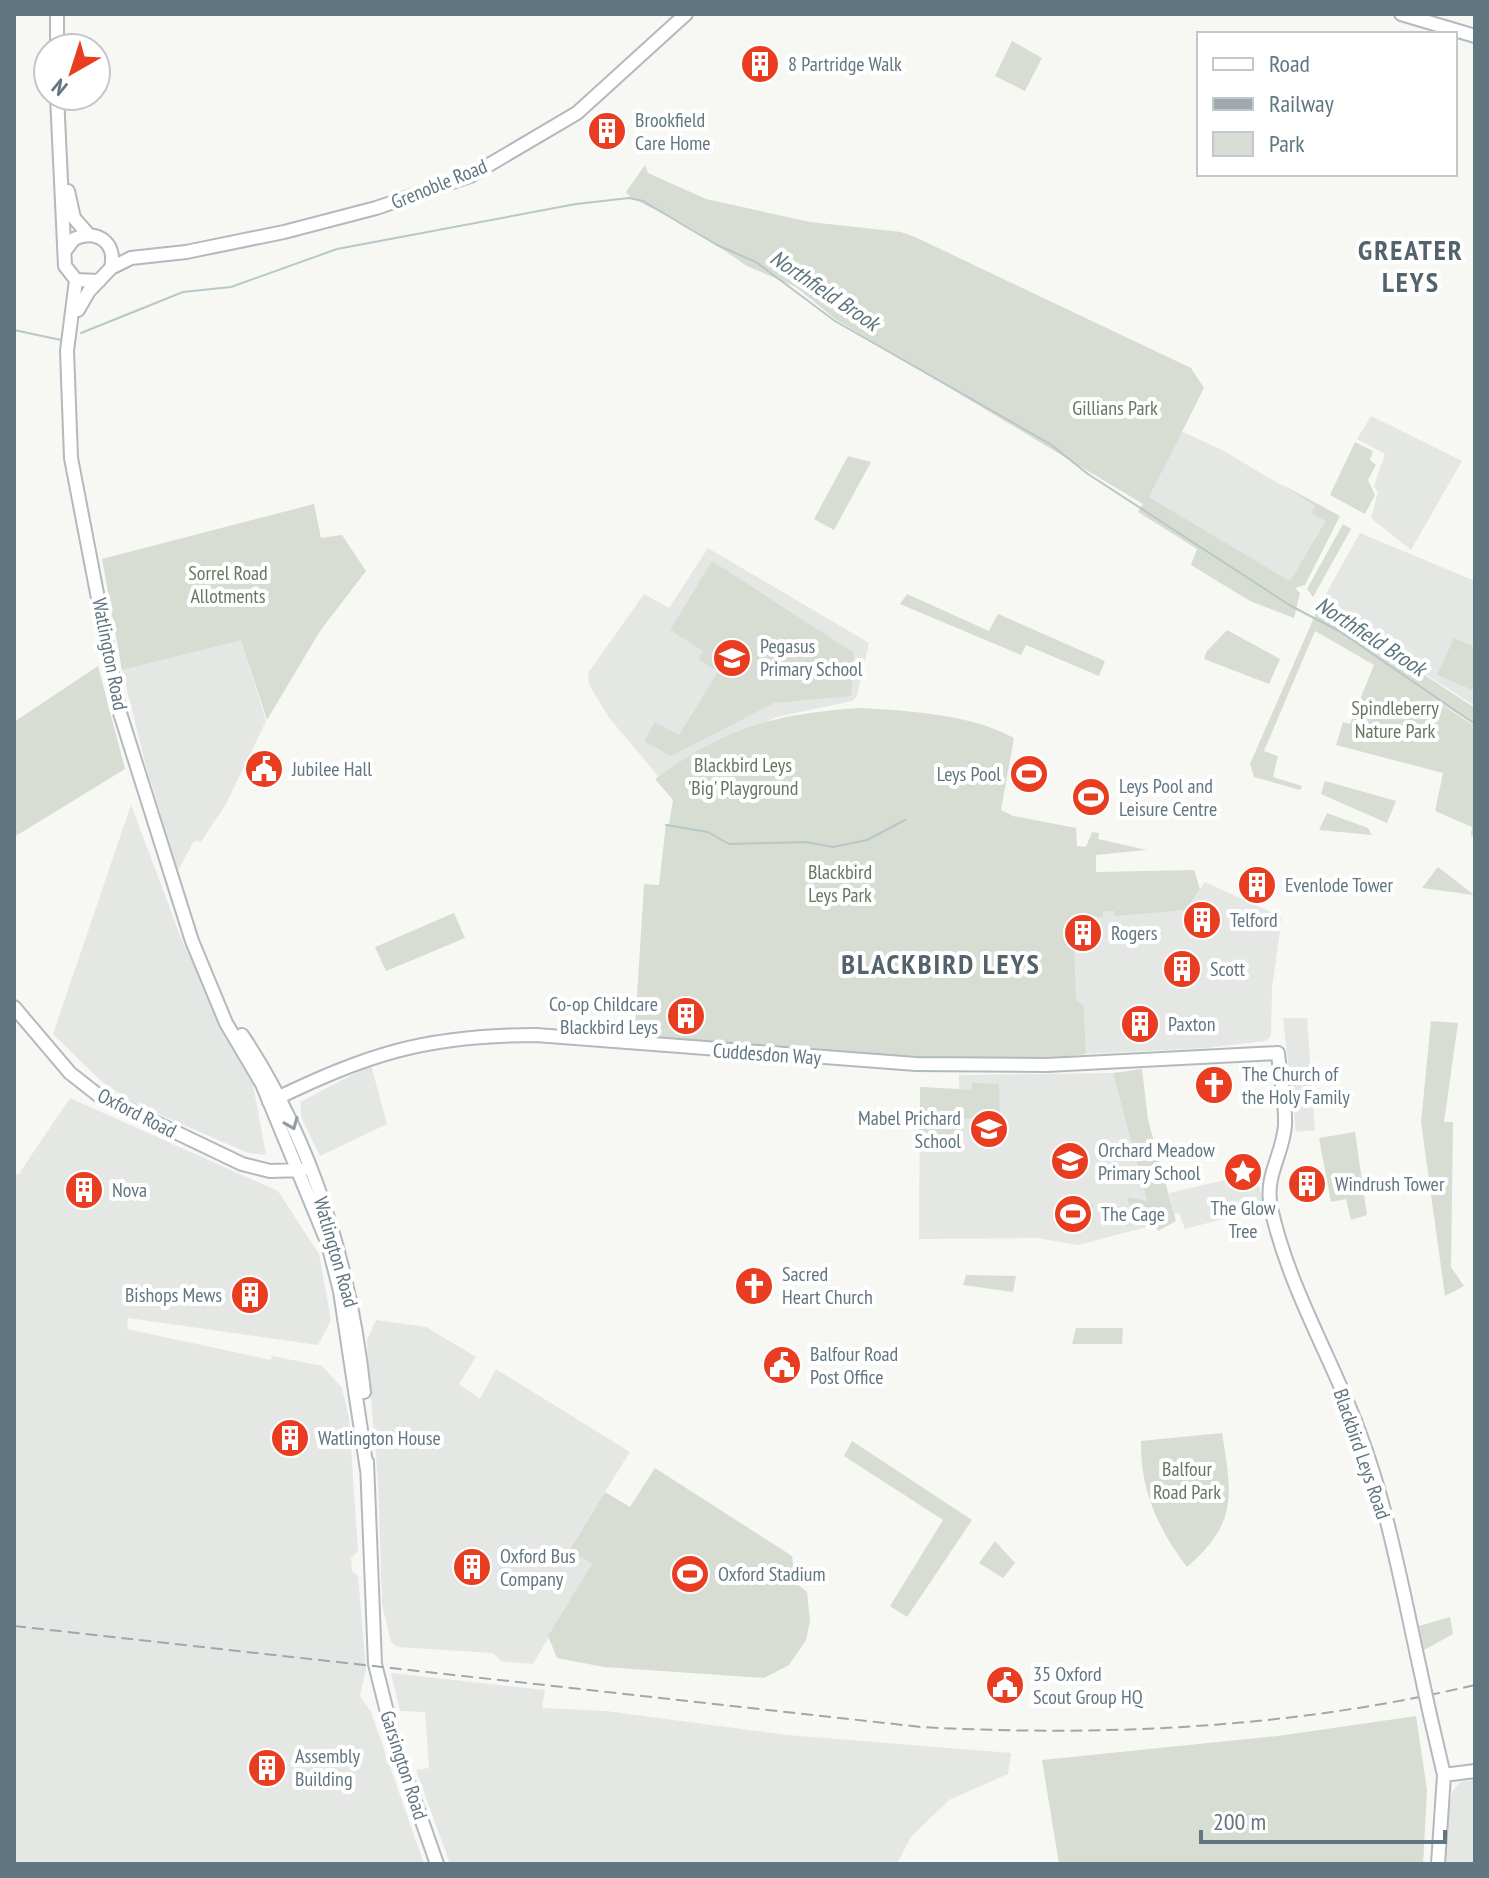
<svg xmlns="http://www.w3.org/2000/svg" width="1489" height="1878" viewBox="0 0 1489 1878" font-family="'PT Sans Narrow',sans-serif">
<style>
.built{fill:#e5e7e5}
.green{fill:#d7ddd3}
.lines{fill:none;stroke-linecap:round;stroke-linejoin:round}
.stream{stroke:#b8c7ca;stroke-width:2}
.secondary-casing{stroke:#b2babd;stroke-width:16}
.secondary{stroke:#fff;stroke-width:12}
.rail{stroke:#9fa8ad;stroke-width:2;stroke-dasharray:12 6;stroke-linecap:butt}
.secondary-bridge-casing{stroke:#b2babd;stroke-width:16;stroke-linecap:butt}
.secondary-bridge{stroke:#fff;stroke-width:12}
.oneway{stroke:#909fa6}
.labels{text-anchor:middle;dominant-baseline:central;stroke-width:8;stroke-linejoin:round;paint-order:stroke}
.poi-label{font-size:20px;fill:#617680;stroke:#fff;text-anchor:start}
.street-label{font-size:20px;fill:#617680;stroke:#fff}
.park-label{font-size:20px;fill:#677860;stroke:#fff}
.water-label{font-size:22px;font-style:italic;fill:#5c767c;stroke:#fff}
.district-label{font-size:28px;font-weight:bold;letter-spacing:2px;fill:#53636b;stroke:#fff}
</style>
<rect width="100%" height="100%" fill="#f7f7f4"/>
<path class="built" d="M1371,416l91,45 -51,89 -40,-32 7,-26 -4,-6 11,-32 -28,-15z
M1181,431l43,20 92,55 9,14 -35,61 -141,-84z
M1360,533l115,48v125l-156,-100z
M708,548l161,95 -12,53 -5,5 -76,16 -101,48 -16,12 -49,-58 -21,-34 -1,-12 56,-79 25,14z
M241,639l25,82 -40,83 -26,39 -2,-3 -5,2 -15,29 -32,-105 -24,-96z
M131,805l52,138 69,136 14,76 -18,-2 -115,-50 -32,-22 -48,-47z
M1205,882l77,35 -10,71 -1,48 -5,5 -61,7 -119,6 -2,-48 -8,-6 -4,-81 30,-2v-5l13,-1v4l71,-5z
M1283,1018h24l8,112 -19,2z
M371,1065l16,59 -67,32 -18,-37 -2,-17z
M1113,1073l41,152 -76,20 -41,-7 -118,1 1,-152 39,2v-14z
M70,1098l208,93 41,63 12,66 -13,25 -190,-27 -1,11 144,31 1,-4 50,10 20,22 7,30 9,133 -7,7 1,13 6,5 8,93 -6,27 11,16 53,152h-410v-691l4,2z
M1255,1173l10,35 -80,21 -6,-16 -5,1 -5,-21z
M376,1320l50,7 50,30 -17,27 21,15 16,-30 134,83 -61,97 23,15 -59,100 -32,-3 -8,-8 -96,-6 -6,-5 -9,-38 -4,-123 -10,-118 -1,-23z
M391,1673l154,17 -3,18 64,3 181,24 224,18 -3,21 -59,26 -38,37 -14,27h-447l-34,-94 13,-2 -4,-56 -25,-1z
M1475,1780v84h-33l10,-72 8,-10z"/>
<path class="green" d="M1012,41l30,17 -17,33 -30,-15z
M645,165l3,8 58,26 104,23 91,10 14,5 276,131 13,20 -55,109 141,84 35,-60 -13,-8 3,-7 -36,-23 61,33 -35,69 -10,3 5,5 -6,25 -44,-17 -59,-36 6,-16 -59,-37 5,-8 -308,-185 -39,-32 -49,-21 -56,-38 -61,-31 -4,-5z
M1355,442l18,9 -3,9 6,5 -8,15 7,15 -10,19 -35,-19z
M848,456l23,6 -37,68 -20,-11z
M314,504l7,34 21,-3 24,36 -46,60 -53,89 -26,-80 -119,30 -20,-111z
M1343,524l8,5 -38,68 -6,-8z
M712,561l142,92 -3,43 -77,7 -103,53 -27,-15 11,-19 24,13 39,-63 -19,-13 4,-8 -33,-21z
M907,594l82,37 9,-17 107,47 -6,15 -73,-31 -5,10 -121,-51z
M1319,606l156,102v16l-45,-27 45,29v110h-4l1,-9 -37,-16 8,-38 -107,-28 7,-23 7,2 24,-59 -59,-34 -51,120 14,5 -5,21 29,9 -2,4 -46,-13 -4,-13z
M1227,630l53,29 -11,25 -65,-25 3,-8z
M1454,638l21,9v44l-38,-16z
M98,666l27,103 -111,68v-115z
M860,708c50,3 110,6 154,30l-13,72 12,6 63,12 1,18 9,1 6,-15 7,1 -1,6 49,11 -51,5v17l98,-2 6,19 -14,21 -71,6 -1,-5 -11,1v5l-30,2 3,81 8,6 2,48c-149,23 -302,1 -452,-10l10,-160 15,1 7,-61h3l4,-24 -18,-21c71,-52 119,-65 205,-71z
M1325,781l71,20 -9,22 -66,-29z
M1327,813l41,15 4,7 -53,-5z
M1438,867l36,28 -52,-7z
M454,913l11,25 -79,33 -11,-24z
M1431,1021l27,2 -14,99h9l-2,145 13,19 -19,10 -24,-174z
M1142,1069l6,51 28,101 -18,10 -5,-11 -15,2 -6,-7 -5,-18 20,4 -34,-128z
M972,1083l27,1 1,33 -38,2v-7l-3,-1 -1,24 -38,-2v-46l52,3z
M1355,1132l12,83 -16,5 -5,-21 -15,3 -12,-64z
M1054,1204h39v19h-39z
M966,1275l50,1 -3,16 -50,-7z
M1076,1328h47l-1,16h-50z
M1222,1433c10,62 16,90 -35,134 -29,-38 -47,-77 -46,-126z
M852,1441l120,79 -65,97 -17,-11 53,-86 -99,-64z
M655,1468l137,88 4,27 11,9 3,29 -4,19 -17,25 -25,13 -160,-11 -47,-9 -9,-22 44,-72 -23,-14 36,-58 25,15z
M995,1541l20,22 -12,15 -24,-15z
M1450,1617l3,17 -29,16 -5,-24z
M1416,1716l11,74 -4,74h-364l-17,-104 236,-24z"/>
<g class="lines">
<path class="stream" d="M14,330l47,10
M81,333l102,-41 48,-5 106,-38 239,-45 53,-6 14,3 74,44 39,17 79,59 215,123 38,30 203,132 48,25 136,93
M666,825l42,7 21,12 77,-2 27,5 34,-7 38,-20"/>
<g class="secondary-casing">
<path id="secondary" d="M1401,14l74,22
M57,48v-34
M57,96l8,170 11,14 23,1
M68,191l6,27 14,16
M65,251l9,-12c23,-11 43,4 37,29l-22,23 -11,19
M111,268l20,-10 55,-6 98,-20 92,-24 94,-32 107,-63 109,-99
M76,280l-9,71 4,107 49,255 72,228 34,82 36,61 66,160 12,47 27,179
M14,1007l56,66 28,22 144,69 28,7 32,-1
M242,1035c70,105 109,232 122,357
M269,1102c99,-48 156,-67 267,-67l380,29 131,1 231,-12c2,23 8,49 7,72 -2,30 -21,51 -14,83 16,72 52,135 80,203 34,82 50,171 69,258
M367,1462l8,202 20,80 42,120
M1430,1715l14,60 -6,89
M1444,1775l31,-4"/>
</g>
<use href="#secondary" class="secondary"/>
<path class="rail" d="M14,1626l907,101c186,10 372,1 554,-42"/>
<g class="secondary-bridge-casing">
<path id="secondary-bridge" d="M1420,1669l10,46"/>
</g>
<use href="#secondary-bridge" class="secondary-bridge"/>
</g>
<defs><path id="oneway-chevron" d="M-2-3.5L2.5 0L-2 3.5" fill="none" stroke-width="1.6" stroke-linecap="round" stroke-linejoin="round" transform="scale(2)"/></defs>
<use class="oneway" href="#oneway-chevron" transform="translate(292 1124) rotate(68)"/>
<defs>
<g id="building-disc" transform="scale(2)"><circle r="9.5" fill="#e93d22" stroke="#fff"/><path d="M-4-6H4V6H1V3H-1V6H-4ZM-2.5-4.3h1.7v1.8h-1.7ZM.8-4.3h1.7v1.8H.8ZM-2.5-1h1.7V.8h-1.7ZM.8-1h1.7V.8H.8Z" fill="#fff"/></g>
<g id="school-disc" transform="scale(2)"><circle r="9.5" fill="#e93d22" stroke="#fff"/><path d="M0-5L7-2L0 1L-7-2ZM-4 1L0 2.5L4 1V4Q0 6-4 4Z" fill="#fff"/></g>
<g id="civic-disc" transform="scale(2)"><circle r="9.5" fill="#e93d22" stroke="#fff"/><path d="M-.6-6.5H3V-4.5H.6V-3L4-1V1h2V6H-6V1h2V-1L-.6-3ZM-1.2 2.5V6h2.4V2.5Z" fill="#fff"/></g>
<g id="stadium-disc" transform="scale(2)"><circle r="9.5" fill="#e93d22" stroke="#fff"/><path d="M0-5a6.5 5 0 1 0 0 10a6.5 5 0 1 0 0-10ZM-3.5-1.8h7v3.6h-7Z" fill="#fff"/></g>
<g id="church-disc" transform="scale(2)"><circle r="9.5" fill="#e93d22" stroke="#fff"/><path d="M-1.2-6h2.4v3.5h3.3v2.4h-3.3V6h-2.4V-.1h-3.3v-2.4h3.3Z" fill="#fff"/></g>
<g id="sight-disc" transform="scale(2)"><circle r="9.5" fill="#e93d22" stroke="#fff"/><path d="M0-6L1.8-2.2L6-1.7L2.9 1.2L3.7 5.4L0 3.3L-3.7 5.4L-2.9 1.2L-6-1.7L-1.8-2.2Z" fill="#fff"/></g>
</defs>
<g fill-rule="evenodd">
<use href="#building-disc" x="760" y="64"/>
<use href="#building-disc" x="607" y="131"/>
<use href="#school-disc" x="732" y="658"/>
<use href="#civic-disc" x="264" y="769"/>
<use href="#stadium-disc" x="1029" y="774"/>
<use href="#stadium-disc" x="1091" y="797"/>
<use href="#building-disc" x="1257" y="885"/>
<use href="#building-disc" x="1202" y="920"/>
<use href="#building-disc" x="1083" y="933"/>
<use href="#building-disc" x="1182" y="969"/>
<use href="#building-disc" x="686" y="1016"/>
<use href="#building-disc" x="1140" y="1024"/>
<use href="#church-disc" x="1214" y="1085"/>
<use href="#school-disc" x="989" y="1129"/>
<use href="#school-disc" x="1070" y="1161"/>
<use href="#sight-disc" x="1243" y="1172"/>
<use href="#building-disc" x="1307" y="1184"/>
<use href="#building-disc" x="84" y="1190"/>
<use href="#stadium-disc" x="1073" y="1214"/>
<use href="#church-disc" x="754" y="1286"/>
<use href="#building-disc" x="250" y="1295"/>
<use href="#civic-disc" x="782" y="1365"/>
<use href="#building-disc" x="290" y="1438"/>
<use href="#building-disc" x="472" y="1567"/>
<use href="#stadium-disc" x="690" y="1574"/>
<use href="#civic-disc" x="1005" y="1685"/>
<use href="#building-disc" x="267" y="1768"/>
</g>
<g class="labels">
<g class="poi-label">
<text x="788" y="64">8 Partridge Walk</text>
<text x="635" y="120">Brookfield<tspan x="635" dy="23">Care Home</tspan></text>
<text x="760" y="646">Pegasus<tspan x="760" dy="23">Primary School</tspan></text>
<text x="292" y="769">Jubilee Hall</text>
<text x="1001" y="774" text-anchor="end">Leys Pool</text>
<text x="1119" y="786">Leys Pool and<tspan x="1119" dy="23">Leisure Centre</tspan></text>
<text x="1285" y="885">Evenlode Tower</text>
<text x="1230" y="920">Telford</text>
<text x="1111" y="933">Rogers</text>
<text x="1210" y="969">Scott</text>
<text x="658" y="1004" text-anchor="end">Co-op Childcare<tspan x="658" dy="23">Blackbird Leys</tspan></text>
<text x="1168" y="1024">Paxton</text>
<text x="1242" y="1074">The Church of<tspan x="1242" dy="23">the Holy Family</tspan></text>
<text x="961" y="1118" text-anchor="end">Mabel Prichard<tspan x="961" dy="23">School</tspan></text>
<text x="1098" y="1150">Orchard Meadow<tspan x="1098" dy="23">Primary School</tspan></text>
<text x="1335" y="1184">Windrush Tower</text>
<text x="112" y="1190">Nova</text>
<text x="1243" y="1208" text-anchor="middle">The Glow<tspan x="1243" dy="23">Tree</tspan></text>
<text x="1101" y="1214">The Cage</text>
<text x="782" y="1274">Sacred<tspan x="782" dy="23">Heart Church</tspan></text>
<text x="222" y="1295" text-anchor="end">Bishops Mews</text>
<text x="810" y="1354">Balfour Road<tspan x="810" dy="23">Post Office</tspan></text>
<text x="318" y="1438">Watlington House</text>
<text x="500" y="1556">Oxford Bus<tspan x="500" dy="23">Company</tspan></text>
<text x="718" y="1574">Oxford Stadium</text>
<text x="1033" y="1674">35 Oxford<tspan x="1033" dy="23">Scout Group HQ</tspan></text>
<text x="295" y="1756">Assembly<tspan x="295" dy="23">Building</tspan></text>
</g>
<g class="street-label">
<text transform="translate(439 184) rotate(-22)">Grenoble Road</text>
<text transform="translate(110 654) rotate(79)">Watlington Road</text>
<text transform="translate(767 1054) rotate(4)">Cuddesdon Way</text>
<text transform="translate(137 1113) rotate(27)">Oxford Road</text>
<text transform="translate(336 1252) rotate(74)">Watlington Road</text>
<text transform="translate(1362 1454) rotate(71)">Blackbird Leys Road</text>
<text transform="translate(404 1765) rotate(72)">Garsington Road</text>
</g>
<g class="park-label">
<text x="1115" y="408">Gillians Park</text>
<text x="228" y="573">Sorrel Road<tspan x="228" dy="23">Allotments</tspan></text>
<text x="1395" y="708">Spindleberry<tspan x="1395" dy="23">Nature Park</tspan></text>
<text x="743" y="765">Blackbird Leys<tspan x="743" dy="23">'Big' Playground</tspan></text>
<text x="840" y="872">Blackbird<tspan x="840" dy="23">Leys Park</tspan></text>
<text x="1187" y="1469">Balfour<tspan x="1187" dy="23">Road Park</tspan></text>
</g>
<g class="water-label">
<text transform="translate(825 290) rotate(34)">Northfield Brook</text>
<text transform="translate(1371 636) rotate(33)">Northfield Brook</text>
</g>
<g class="district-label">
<text x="1411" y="249">GREATER<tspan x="1411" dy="32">LEYS</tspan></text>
<text x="941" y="963">BLACKBIRD LEYS</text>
</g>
</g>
<rect width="1489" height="1878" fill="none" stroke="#617680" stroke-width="32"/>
<rect x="1197" y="32" width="260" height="144" fill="#ffffff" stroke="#c0c8cc" stroke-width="2"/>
<rect x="1213" y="58" width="40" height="12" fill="#ffffff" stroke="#c0c8cc" stroke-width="2"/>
<text x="1269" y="72" font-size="24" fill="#617680">Road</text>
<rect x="1213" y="98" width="40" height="12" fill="#9fa8ad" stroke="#c0c8cc" stroke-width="2"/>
<text x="1269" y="112" font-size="24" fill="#617680">Railway</text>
<rect x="1213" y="132" width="40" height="24" fill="#d7ddd3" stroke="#c0c8cc" stroke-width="2"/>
<text x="1269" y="152" font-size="24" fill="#617680">Park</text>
<g transform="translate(72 72) rotate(219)"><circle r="38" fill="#ffffff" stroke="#c0c8cc" stroke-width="2"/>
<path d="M0-6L14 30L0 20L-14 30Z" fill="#e93d22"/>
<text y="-12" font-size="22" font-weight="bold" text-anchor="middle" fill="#617680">N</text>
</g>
<path d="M1201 1830v12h244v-12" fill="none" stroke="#617680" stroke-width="4"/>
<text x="1213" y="1830" font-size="24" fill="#617680" stroke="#ffffff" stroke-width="6" paint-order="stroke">200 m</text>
</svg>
